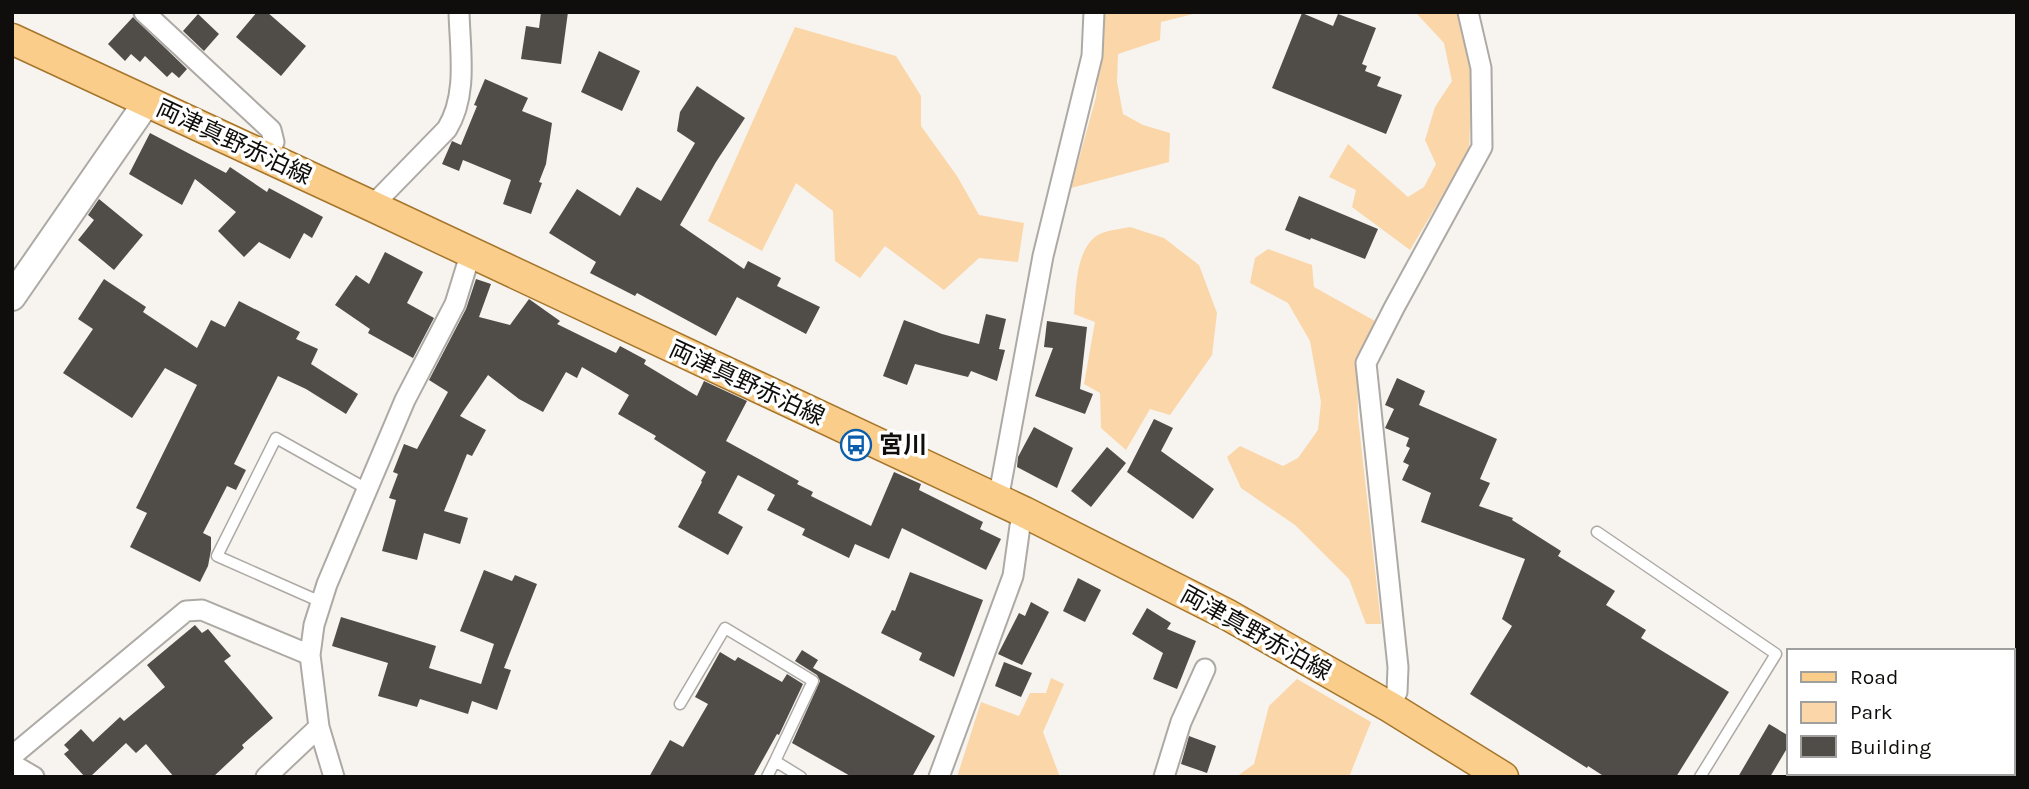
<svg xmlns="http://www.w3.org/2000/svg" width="2029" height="789" viewBox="0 0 2029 789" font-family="Karla,'Noto Sans JP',sans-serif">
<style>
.green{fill:#fad6a8}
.building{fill:#504d49}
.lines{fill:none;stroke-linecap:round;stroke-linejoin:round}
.lane-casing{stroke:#ada9a5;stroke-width:13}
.street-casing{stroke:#ada9a5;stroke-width:23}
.secondary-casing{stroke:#ada9a5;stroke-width:30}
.primary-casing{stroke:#a5752b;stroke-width:33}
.lane{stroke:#fff;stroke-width:10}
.street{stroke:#fff;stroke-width:19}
.secondary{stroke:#fff;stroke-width:26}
.primary{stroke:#facd8a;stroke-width:30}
.labels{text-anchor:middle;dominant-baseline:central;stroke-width:7;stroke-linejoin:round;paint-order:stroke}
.street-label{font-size:24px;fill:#0f0e0c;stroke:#fff}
.poi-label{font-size:24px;font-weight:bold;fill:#0f0e0c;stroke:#fff;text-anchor:start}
</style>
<rect width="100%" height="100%" fill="#f7f3ee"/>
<path class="green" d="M1105,12h96l-40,10 -1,18 -42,14 -1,28 6,32 20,11 27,8 -1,29 -98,26 25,-91z
M1408,12h51l13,58 -3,81 -59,99 -58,-43 4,-17 -27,-13 19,-33 60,53 16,-10 12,-23 -11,-24 10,-33 17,-26 -8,-38 -27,-29z
M795,27l101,29 25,40v30l36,50 22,39 45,8 -6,39 -39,-4 -35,32 -59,-44 -25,32 -25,-17 -2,-50 -37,-28 -34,68 -54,-30z
M1130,227l34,11 35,27 18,48 -5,42 -42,60 -20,-6 -24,41 -25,-22 -1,-35 -16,-9 11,-62 -21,-8c2,-24 1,-70 28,-81 8,-3 19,-4 28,-6z
M1268,249l44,16 2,22 61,34 -18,42 1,54 23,207h-15l-17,-45 -54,-54 -54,-37 -14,-31 13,-11 43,20 15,-8 20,-28 3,-28 -11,-61 -22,-38 -38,-20 5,-25z
M1051,678l13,6 -21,48 17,45h-103l24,-75 38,14 11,-23h16z
M1297,679l74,43 -22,55h-113l18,-13 15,-58z"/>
<path class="building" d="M257,12h10l39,34 -25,30 -45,-39z
M541,12h27l-7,52 -40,-5 5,-33 13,2z
M1302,13l31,13 5,-12 38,14 -14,36 5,2 -2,5 16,6 -4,9 25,9 -16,39 -114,-46z
M198,14l21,20 -15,17 -21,-20z
M133,17l54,52 -8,9 -7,-6 -5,5 -22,-21 -5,6 -9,-8 -6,7 -17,-17z
M599,51l41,20 -18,40 -41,-19z
M485,79l43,19 -6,13 30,12 -6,41 -7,18 3,1 -11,31 -28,-10 8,-24 -48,-20 -4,11 -17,-7 10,-23 9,4 16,-39 -3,-1z
M697,86l48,32 -29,44 -36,63 64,44 4,-8 33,17 -4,8 43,21 -14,27 -69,-37 -21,39 -79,-43 -2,3 -45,-23 6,-11 -47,-29 28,-44 43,27 17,-29 24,14 34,-58 -18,-12 3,-19z
M150,133l76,40 4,-6 37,25 2,-4 54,29 -11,21 -8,-5 -14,26 -31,-17 -15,15 -26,-26 18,-19 -41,-33 -13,26 -53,-31z
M1299,196l79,33 -13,30 -54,-21 -1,2 -25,-10z
M99,199l44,36 -29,35 -36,-30 16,-20 -6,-5z
M385,252l38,20 -16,31 27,15 -21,40 -45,-25 2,-4 -35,-24 21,-30 13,9z
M104,279l42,28 -3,5 54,36 14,-28 14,7 14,-26 61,31 -4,7 22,10 -7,15 47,30 -12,20 -40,-25 -28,-13 -44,88 12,6 -10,20 -9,-4 -24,47 8,4v13l-3,16 -8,16 -70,-35 17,-34 -11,-5 61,-123 -32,-17 -33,50 -69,-45 30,-44 -15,-10z
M476,279l15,5 -12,33 31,8 19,-26 31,22 -3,3 59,29 4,-7 26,14 -2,4 53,32 7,-15 43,20 -21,40 73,40 -2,3 16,8 -2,4 60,30 23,-54 27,12 -2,6 64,32 -3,7 21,10 -15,31 -84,-42 -13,31 -34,-15 -6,14 -47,-23 3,-6 -38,-19 8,-15 -37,-20 -20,38 25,14 -15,28 -50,-28 24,-45 -1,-1 5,-9 -52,-33 2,-3 -38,-22 11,-19 -47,-28 -5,11 -11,-6 -23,40 -24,-13 -31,-24 -28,41 26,14 -14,26 -5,-2 -23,57 24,7 -8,26 -36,-11 -7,27 -35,-9 14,-51 -7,-2 9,-24 -5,-2 11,-28 13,5 31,-57 -19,-12 37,-71z
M986,314l20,5 -7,30 6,1 -8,31 -26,-10 -3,6 -53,-13 -8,21 -24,-9 21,-56 38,14 37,10z
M1047,321l40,6 -7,62 13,5 -8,20 -50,-18 18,-48 -9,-1z
M1397,378l28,13 -6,14 78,34 -17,40 10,4 -11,23 34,12 -1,2 49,31 -3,5 57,35 -9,14 40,25 -5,8 88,54 -53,85h-71l-17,-11 -1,2 -117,-74 42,-68 -10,-7 23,-60 -104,-37 10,-29 -29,-13 7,-15 -6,-3 7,-14 -4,-2 3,-8 -24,-10 9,-19 -9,-4z
M1154,419l19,9 -12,23 53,38 -21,30 -66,-47z
M1034,427l39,21 -16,40 -40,-21 1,-10z
M1107,447l19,16 -35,44 -20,-16z
M484,570l28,11 3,-6 22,9 -33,84 7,2 -14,40 -25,-9 -4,13 -48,-15 -3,8 -39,-11 10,-33 -56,-17 9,-29 95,29 -7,22 52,16 13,-40 -34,-13z
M910,572l73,28 -29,77 -35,-17 3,-7 -41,-20 11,-23 3,1z
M1078,578l23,12 -16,32 -22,-11z
M1031,602l18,10 -27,53 -24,-11 21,-41 6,3z
M1147,608l24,15 -4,6 29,12 -19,48 -24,-10 10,-26 -31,-19z
M195,625l7,8 6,-4 23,27 -7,5 49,57 -31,27 2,3 -31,29h-39l-28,-33 -10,9 -10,-10 -36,34h-5l-21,-23 5,-4 -5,-5 17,-16 12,13 27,-25 4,4 41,-34 -18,-22z
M802,650l16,10 -5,8 122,68 -23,41h-60l-60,-34 28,-62 -3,-6 -22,-14z
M720,652l15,9 3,-4 44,25 5,-8 16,10 -24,51 -2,-1 -24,43h-104l21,-37 13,7 25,-43 -13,-7z
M1004,662l28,11 -11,24 -26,-11z
M1769,724l20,12v9l-19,32h-32z
M1189,736l27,10 -9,27 -26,-9z"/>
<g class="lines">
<g class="lane-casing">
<path id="lane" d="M1597,532l179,122 -76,123
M321,602l-104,-46 59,-118 91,51
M680,704l45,-76 88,53 -38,80
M767,777l8,-16 26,16"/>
</g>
<g class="street-casing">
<path id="street" d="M144,12l127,118 3,12 -6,15
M372,206l75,-77c21,-34 13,-78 12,-117
M998,500l45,-244 49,-200 2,-44
M1390,707l7,-15 1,-25 -32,-304 28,-55 88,-161 -1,-79 -13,-56
M12,756l174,-145 16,-1 108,45
M12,764l22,13
M266,777l53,-50
M334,777l-15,-50 -9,-72 4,-30 13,-41 78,-184 50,-96 16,-52
M939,777l74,-201 7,-50 4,-14
M1164,777l17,-55 24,-53"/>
</g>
<g class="secondary-casing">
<path id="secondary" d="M12,297l135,-195"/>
</g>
<g class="primary-casing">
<path id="primary" d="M12,39l360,167 652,306 204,103 162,92 113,70"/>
</g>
<use href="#lane" class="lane"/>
<use href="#street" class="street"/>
<use href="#secondary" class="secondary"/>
<use href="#primary" class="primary"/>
</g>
<defs>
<g id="bus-ring" transform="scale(1.575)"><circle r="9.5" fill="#fff" stroke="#0b5eac" stroke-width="1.5"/><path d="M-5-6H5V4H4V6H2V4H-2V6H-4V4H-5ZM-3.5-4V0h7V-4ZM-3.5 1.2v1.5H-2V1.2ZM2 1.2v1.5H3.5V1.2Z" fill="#0b5eac"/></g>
</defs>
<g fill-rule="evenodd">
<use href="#bus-ring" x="856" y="445"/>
</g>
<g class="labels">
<g class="street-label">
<text transform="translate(234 142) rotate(25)">両津真野赤泊線</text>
<text transform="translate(747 383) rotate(25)">両津真野赤泊線</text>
<text transform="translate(1256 633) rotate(29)">両津真野赤泊線</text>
</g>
<g class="poi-label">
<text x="879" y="445">宮川</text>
</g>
</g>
<rect width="2029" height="789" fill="none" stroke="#0f0e0c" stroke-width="28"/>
<rect x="1787" y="649" width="228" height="126" fill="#ffffff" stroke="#9f9f9e" stroke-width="2"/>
<rect x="1801" y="672" width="35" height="10" fill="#facd8a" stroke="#9f9f9e" stroke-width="2"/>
<text x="1850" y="684" font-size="21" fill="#0f0e0c">Road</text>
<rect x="1801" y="702" width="35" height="21" fill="#fad6a8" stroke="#9f9f9e" stroke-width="2"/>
<text x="1850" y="719" font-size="21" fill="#0f0e0c">Park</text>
<rect x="1801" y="736" width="35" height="21" fill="#504d49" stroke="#9f9f9e" stroke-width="2"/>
<text x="1850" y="754" font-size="21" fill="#0f0e0c">Building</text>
</svg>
